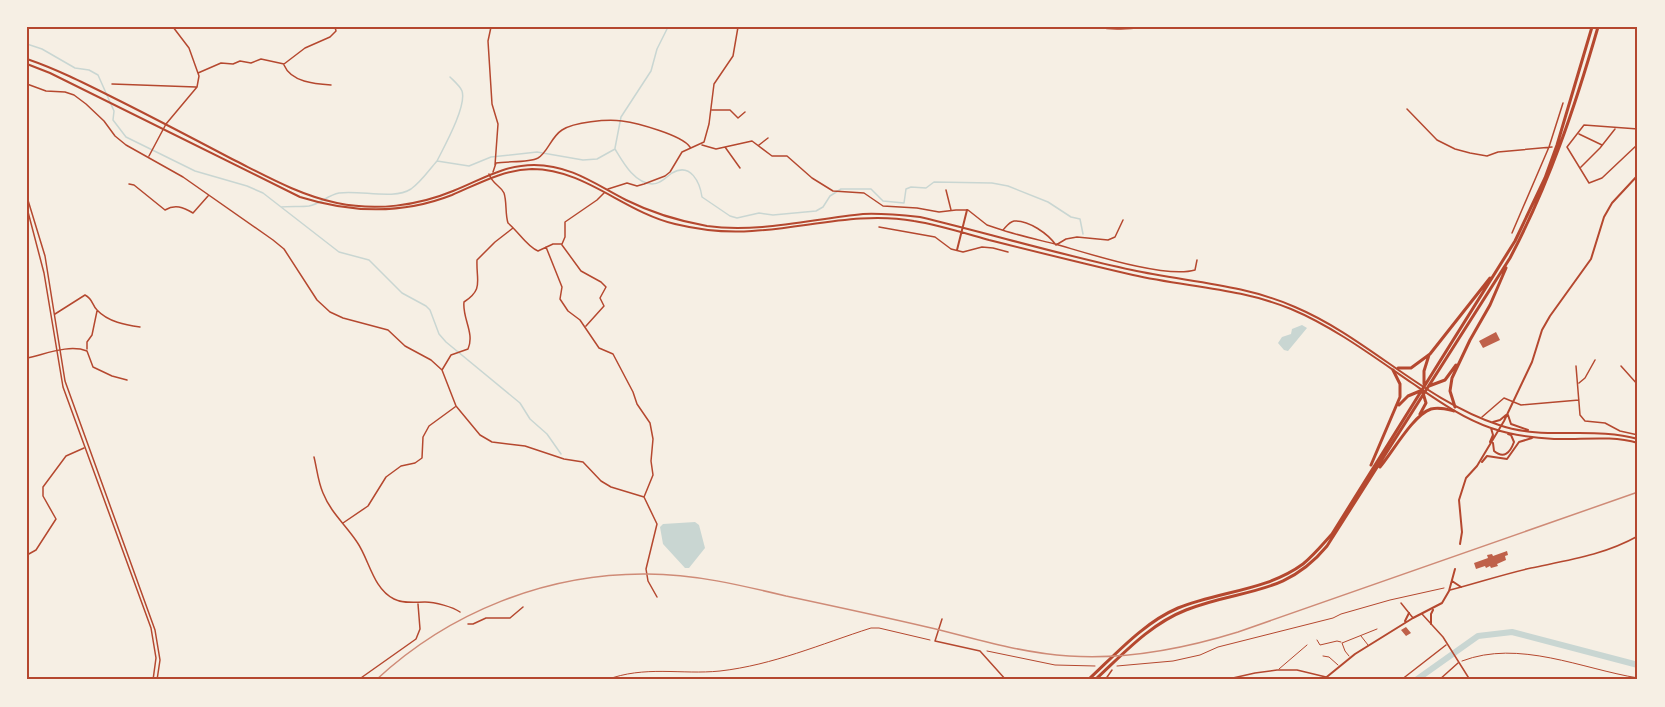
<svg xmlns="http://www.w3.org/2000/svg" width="1665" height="707" viewBox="0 0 1665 707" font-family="'Golos Text',sans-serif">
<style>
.water{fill:#c9d6d2}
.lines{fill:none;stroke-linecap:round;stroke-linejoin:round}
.stream{stroke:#c9d6d2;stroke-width:1.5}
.river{stroke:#c9d6d2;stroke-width:6}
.building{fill:#bf614a}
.path{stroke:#b5482f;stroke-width:1}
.service{stroke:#b5482f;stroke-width:1}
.minor{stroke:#b5482f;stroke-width:1.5}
.tertiary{stroke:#b5482f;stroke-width:1.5}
.secondary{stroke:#b5482f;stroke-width:2}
.trunk{stroke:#b5482f;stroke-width:3}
.rail{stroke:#cf8b77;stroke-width:1.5}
.neatline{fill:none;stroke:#b5482f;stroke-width:2}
</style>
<rect width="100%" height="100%" fill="#f6efe4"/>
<path class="water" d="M1302,325l5,3 -19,23 -4,-1 -6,-7 4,-6 9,-3 1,-5z
M695,522l4,3 6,23 -16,20h-4l-22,-24 -3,-17 3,-3z"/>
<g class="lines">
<path class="stream" d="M27,44l15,5 33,19 14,2 9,5 16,36 -1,9 13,17 69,34 52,15 16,7 76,59 30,8 33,33 24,13 4,4 9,24 7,8 74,61 10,16 17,15 14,20
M615,148l6,-31 30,-46 6,-22 11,-22
M437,161c7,-14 30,-55 25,-70 -2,-5 -8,-10 -12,-14
M281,207c9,-1 20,0 28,-1 11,-2 19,-11 30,-13 22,-3 55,7 72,-4 10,-7 18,-19 26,-28l32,5 22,-9 46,-5 46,8 14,-1 18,-10c8,13 19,34 37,35 9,0 14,-7 20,-11 19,-11 28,10 30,24l28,19 7,2 22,-5 14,2 43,-4 7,-4 7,-11 11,-7h30l12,12 21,2 2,-14 5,-2 15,1 8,-6 58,1 16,3 40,16 23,15 9,2 3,15"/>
<path class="river" d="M1416,680l62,-44 34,-4 126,33"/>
</g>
<path class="building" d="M1496,332l4,8 -17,8 -4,-7z
M1507,551l1,4 -3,1 1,4 -9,4 1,2 -7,2 -1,-2 -4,2 -1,-2 -9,3 -2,-6 14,-5 -1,-3 5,-1 1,2z
M1406,627l5,6 -5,3 -5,-6z"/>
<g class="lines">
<path class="path" d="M987,651l68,14 40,1
M1462,661c57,-22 120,8 176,17
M1117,666l56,-5 27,-6 18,-8 115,-29 8,-4 49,-14 54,-12
M606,680c39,-15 75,-5 114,-9 53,-6 101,-27 151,-43h8l51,12"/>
<path class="service" d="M1361,636l7,9
M1317,640l3,5 17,-4 4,1
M1323,656l6,1 9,8
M1349,656l-4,-5 -3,-8 35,-14
M1279,669l28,-24"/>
<path class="minor" d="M491,27l-3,14 4,63 6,20 -3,41
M1098,27c17,4 33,1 51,0
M284,65c7,17 31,19 47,20
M198,73l23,-10 12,1 7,-3 11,2 10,-4 23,5 21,-16 25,-11 6,-6 -1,-4
M27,84l19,7 19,1 9,3 12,9 18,17 11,15 11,9 57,32 90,63 11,9 33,51 13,12 13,6 45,12 17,16 26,14 11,10 14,36 24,29 12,7 33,4 39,13 19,3 18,19 10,6 33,10
M112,84l84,3
M1407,109l30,31 18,9 15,4 17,3 11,-4 54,-5
M712,110h18l8,8 7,-6
M1638,129l-54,-4 -17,22 22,36 13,-5 36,-34
M1579,134l23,11
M702,145l14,4 36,-8 20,15h15l25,22 21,13 31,2 19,13 34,2 22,4 17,-2h12l19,15 9,3c20,7 39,11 59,16 32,9 110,35 140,26l2,-10
M759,145l9,-7
M725,147l15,21
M149,156l17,-32 31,-37 2,-11 -10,-28 -16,-21
M1581,167l19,-19 15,-19
M493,172l3,-9c11,-2 33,0 42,-5 10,-6 13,-21 24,-28 12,-8 45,-11 60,-9 15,2 60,14 68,26
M489,174c4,11 11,11 15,19 3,9 1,21 4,30 10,8 19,24 30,28l15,-7h9l3,-7v-15l32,-22 7,-7
M129,184l5,1 31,25c10,-6 18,-3 28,3l15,-17
M608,189l19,-6 10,3 7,-2 21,-8 5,-4 12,-20 22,-10 5,-18 5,-40 19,-28 5,-29
M946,190l5,20
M879,227l56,10 16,12 12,3 19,-5 11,1 15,4
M1003,230c3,-3 6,-8 11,-9 15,-1 34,13 42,24l10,-6 11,-2 31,3 7,-3 8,-17
M1512,233l37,-86 14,-44
M562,245l19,26 20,11 5,5 -6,11 4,8 -18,20
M546,247l16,40 -2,12 8,12 12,9 19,28 14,6 20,38 4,12 13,19 3,16 -2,22 2,14 -9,22 13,27 -11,45 2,12 9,16
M55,314l30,-19c8,4 7,10 12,15 11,12 29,15 43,17
M87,349v-7l5,-7 5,-24
M27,358c19,-4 42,-14 60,-7l6,16 19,9 15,4
M1576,366l4,49 5,6 20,2 15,8 18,4
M1621,366l17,19
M442,370l9,-15 17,-6c7,-16 -6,-31 -4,-47 20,-13 12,-21 13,-42l18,-18 18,-14
M1579,383l6,-5 10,-18
M1482,417l22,-19 17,7 58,-5
M314,457c3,12 4,25 9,36 8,20 22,31 34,49 12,17 16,47 37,57 10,5 21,3 31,3 10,0 28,5 35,10
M343,523l25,-17 18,-29 15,-11 14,-3 7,-5 1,-21 6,-11 26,-19
M27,555l9,-5 20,-31 -13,-23v-9l23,-31 18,-8
M1450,590c27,-7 54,-16 81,-22 38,-8 73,-13 107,-32
M1401,603l12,15
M942,619l-7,22 45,10 26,29
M468,624h5l13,-6h24l13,-11
M358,680l58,-41 4,-10 -2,-25
M1105,680l7,-10
M1224,680l31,-7 22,-3h20l29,7 -1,3
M1401,680l45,-35
M1439,680l19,-17"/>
<path class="tertiary" d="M27,197l18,59 20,125 90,249 5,30 -3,20
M27,208l17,65 19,114 88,241 5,30 -3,22
M1422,614l21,23 27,43"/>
<path class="secondary" d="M27,59c32,11 61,26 91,41 38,19 76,39 114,59 34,17 67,36 105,44 39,8 80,3 116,-12 28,-11 50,-26 81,-26 36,0 61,19 92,35 26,13 53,21 81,26 52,7 105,-7 156,-12 19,-1 38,1 57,3 71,17 141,38 212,53 55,12 111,14 163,37 73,31 128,93 204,118 45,16 94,1 139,14
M27,64l23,9 250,124c51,16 101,18 152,-2 26,-11 50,-25 80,-26 53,0 92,43 143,55 25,6 51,9 77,7 54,-3 108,-20 162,-10 25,4 50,12 75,19 48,12 96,24 144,35 53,12 107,13 158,34 43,18 83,48 121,74 25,17 50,35 79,45 20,7 42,10 63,11 28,1 56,-4 84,4
M957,250l10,-40
M1508,415l3,9 17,6
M1493,422l7,-2 6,-5
M1490,442l3,-7 -2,-7
M1493,443l1,8c10,8 16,2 20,-9l-3,-7 -3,-1
M1482,462l5,-6 20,3 12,-17 13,-4
M1460,544l2,-12 -3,-32 7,-22 11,-12 27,-45 28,-59 10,-32 8,-14 41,-57 13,-42 8,-14 26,-28
M1452,581l9,6
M1405,621l4,-8
M1431,624v-10l2,-4
M1323,680l32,-26 58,-36 29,-15 7,-12 6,-22"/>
<path class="trunk" d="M1398,368h13l19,-14 60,-76
M1424,384v-13l5,-16
M1429,386l16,-6 11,-15
M1399,405l9,-9 12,-5
M1455,407l-5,-16 2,-13 18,-38 20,-35 16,-37
M1420,414l6,-11 -3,-10
M1371,465l29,-68v-13l-7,-14
M1380,467c12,-14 33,-52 51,-58 8,-2 15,0 23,2
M1088,680c27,-25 55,-57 90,-72 42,-17 88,-17 125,-44 11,-9 20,-20 29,-30l183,-293 30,-63 12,-33 35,-118
M1095,680c28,-26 55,-56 91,-70 55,-22 99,-13 141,-64l183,-288c39,-74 65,-151 88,-231"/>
<path class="rail" d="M376,680c73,-68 171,-107 271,-106 47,0 93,11 139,22 47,10 94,20 141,31 47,11 93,26 142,29 57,4 114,-7 169,-24l400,-140"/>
</g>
<rect width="1665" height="707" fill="none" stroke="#f6efe4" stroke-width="57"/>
<rect x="28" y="28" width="1608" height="650" class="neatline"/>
</svg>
